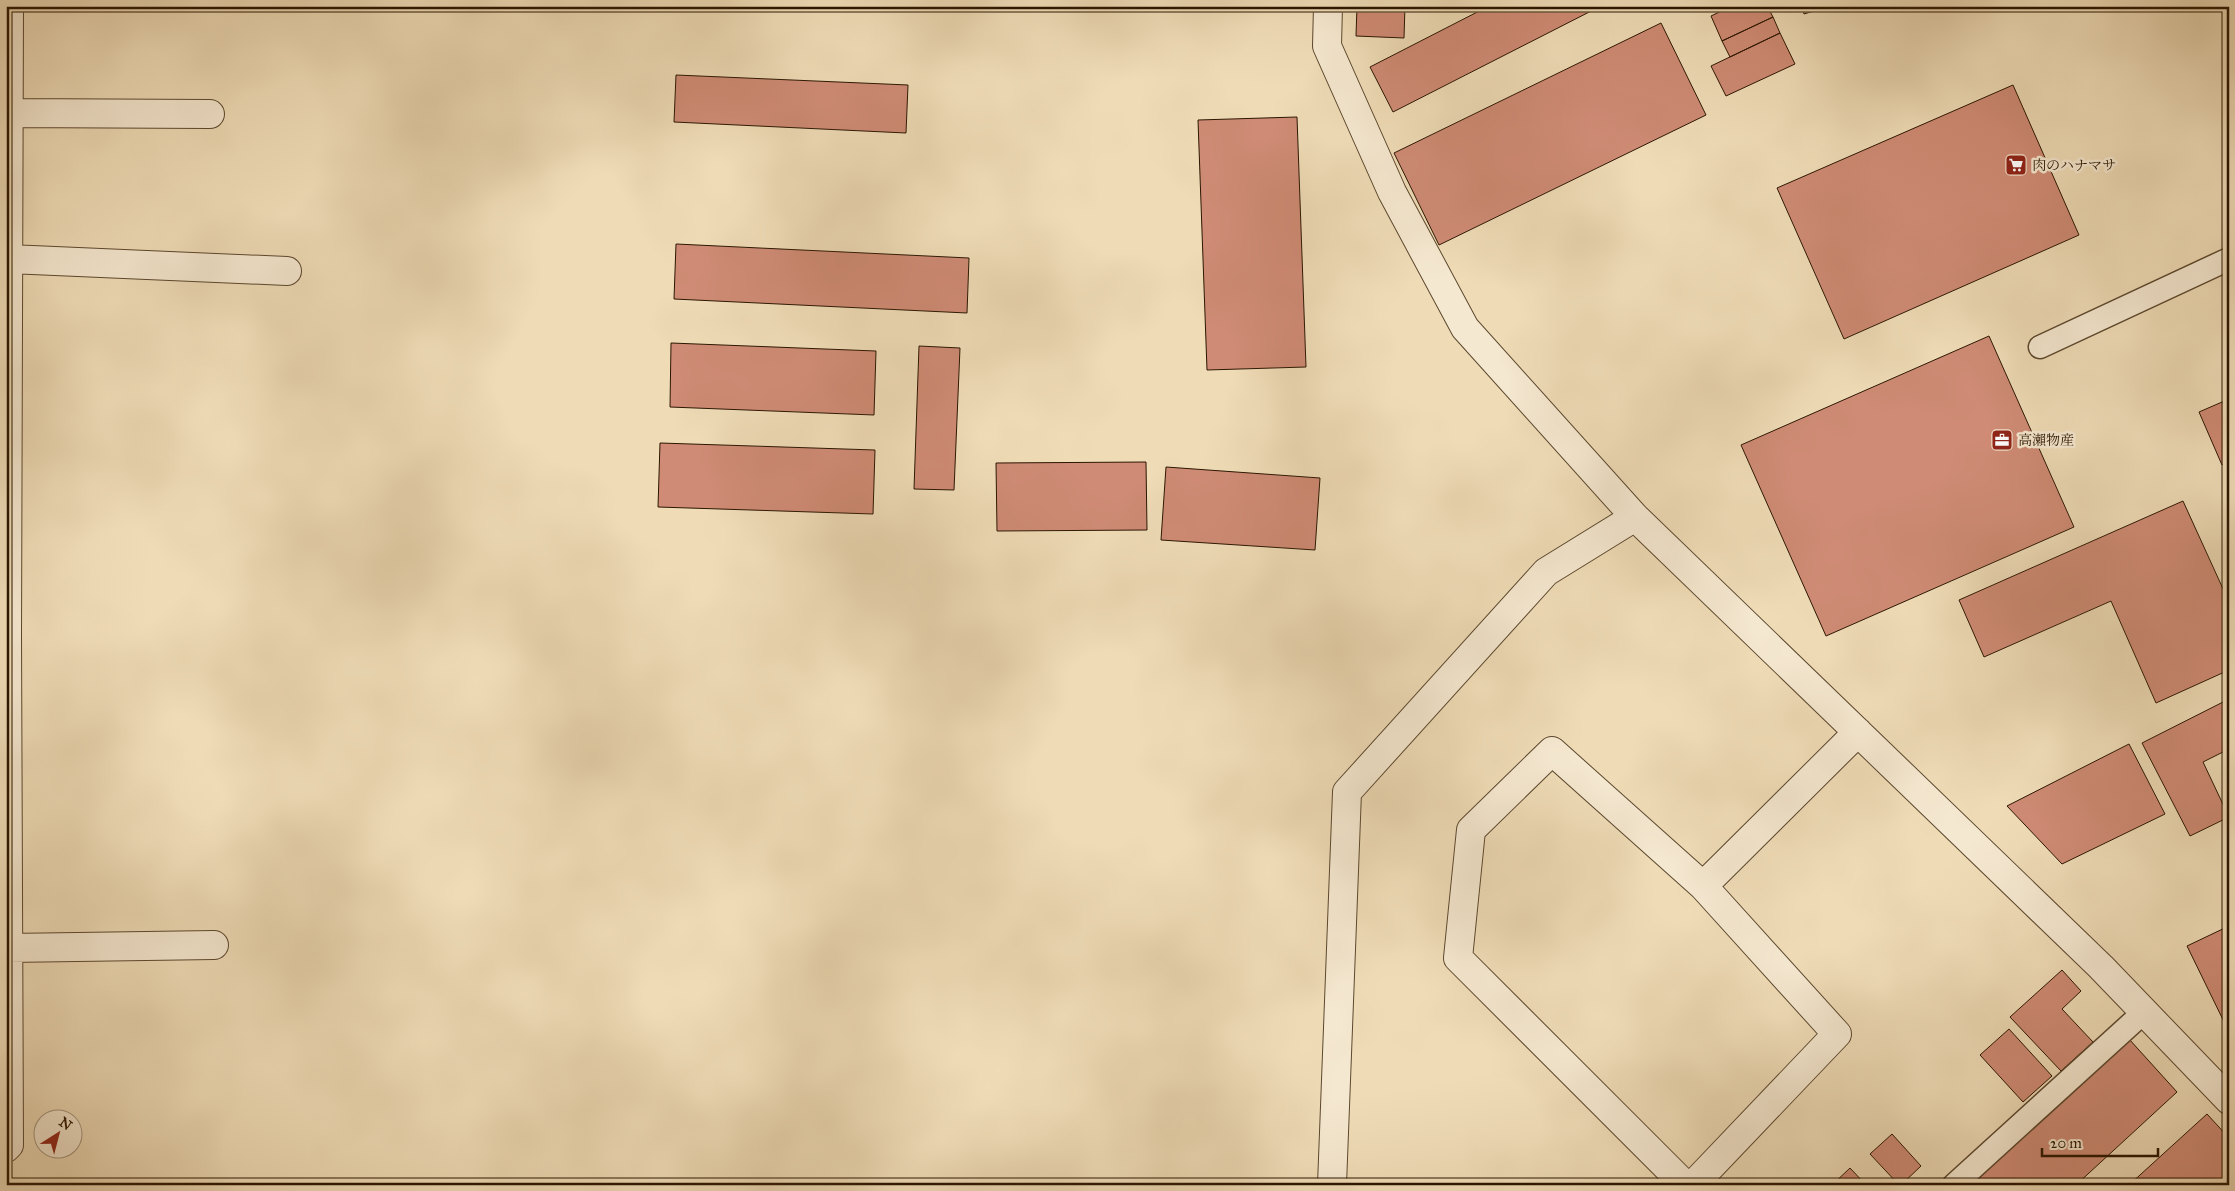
<svg xmlns="http://www.w3.org/2000/svg" width="2235" height="1191" viewBox="0 0 2235 1191" font-family="'IM FELL Great Primer','Noto Serif JP',serif">
<style>
.building{fill:#cf8b75;stroke:#2b1600}
.lines{fill:none;stroke-linecap:round;stroke-linejoin:round}
.lane-casing{stroke:#5c482e;stroke-width:25}
.street-casing{stroke:#5c482e;stroke-width:30}
.lane{stroke:#f5e8d0;stroke-width:22}
.street{stroke:#f5e8d0;stroke-width:28}
.labels{text-anchor:middle;dominant-baseline:central;stroke-width:5;stroke-linejoin:round;paint-order:stroke}
.poi-label{font-size:14px;fill:#2b1600;stroke:#f5e8d0;text-anchor:start}
</style>
<rect width="100%" height="100%" fill="#efdcb7"/>
<filter id="stains"><feTurbulence type="fractalNoise" baseFrequency=".004" numOctaves="4"/><feColorMatrix values="0 0 0 0 .2 0 0 0 0 .09 0 0 0 0 .02 0 0 0 .5 -.17"/></filter>
<radialGradient id="worn" r=".72"><stop offset=".6" stop-color="#630" stop-opacity="0"/><stop offset="1" stop-color="#630" stop-opacity=".3"/></radialGradient>
<path class="building" d="M1357,6h48l-1,32 -48,-2z
M1489,6h112l-208,106 -23,-45z
M1732,6h35l6,11 -51,24 -11,-25z
M1802,6h28l-26,8z
M1773,17l7,16 -50,24 -8,-16z
M1661,23l45,92 -267,130 -45,-92z
M1780,33l15,31 -69,32 -15,-30z
M676,75l232,10 -2,48 -232,-11z
M2013,85l66,150 -235,104 -67,-151z
M1297,117l9,250 -99,3 -9,-250z
M676,244l293,14 -2,55 -293,-14z
M1989,336l85,191 -248,109 -85,-191z
M671,343l205,8 -2,64 -204,-8z
M919,346l41,2 -6,142 -40,-1z
M2229,399v63l-7,3 -23,-53z
M660,443l215,7 -2,64 -215,-7z
M1146,462l1,68 -150,1 -1,-68z
M1166,467l154,11 -5,72 -154,-10z
M2183,501l46,101v68l-73,33 -45,-102 -127,56 -25,-57z
M2229,699v50l-26,13 26,55 -39,19 -48,-93z
M2129,744l36,70 -103,50 -55,-58z
M2229,926v106l-42,-86z
M2062,970l19,21 -19,18 31,33 -32,29 -51,-54z
M2009,1029l43,47 -29,26 -43,-47z
M2129,1039l48,53 -101,93h-105z
M2207,1114l22,24v47h-100z
M1892,1134l29,32 -20,19h-2l-29,-31z
M1850,1168l16,17h-34z"/>
<g class="lines">
<g class="lane-casing">
<path id="lane" d="M2040,347l189,-88
M1954,1185l190,-173"/>
</g>
<g class="street-casing">
<path id="street" d="M1328,6l-1,40 65,146 73,136 170,189 466,450 128,133
M9,113l201,1
M9,259l278,12
M1703,886l155,-154
M8,948l206,-3
M6,1148l3,-3 -2,-509 2,-630
M1332,1185l15,-393 199,-220 89,-55
M1685,1185l-227,-227 13,-128 81,-79 151,135 134,148 -144,151"/>
</g>
<use href="#lane" class="lane"/>
<use href="#street" class="street"/>
</g>
<defs>
<g id="supermarket-square" transform="scale(1.125)"><rect x="-9" y="-9" width="18" height="18" rx="4" fill="#8f2418" stroke="#f5e8d0"/><path d="M-6-5.5h2.5l.6 2H6L4.5 2H-2.5L-4.4-4H-6ZM-1.5 3.2a1.3 1.3 0 1 0 .1 0ZM3 3.2a1.3 1.3 0 1 0 .1 0Z" fill="#fff"/></g>
<g id="office-square" transform="scale(1.125)"><rect x="-9" y="-9" width="18" height="18" rx="4" fill="#8f2418" stroke="#f5e8d0"/><path d="M-6-3h4V-5.5h4V-3h4V5H-6ZM-1-4.5V-3h2v-1.5ZM-6 0V1H6V0Z" fill="#fff"/></g>
</defs>
<g fill-rule="evenodd">
<use href="#supermarket-square" x="2016" y="165"/>
<use href="#office-square" x="2002" y="440"/>
</g>
<g class="labels">
<g class="poi-label">
<text x="2032" y="165">肉のハナマサ</text>
<text x="2018" y="440">高瀨物産</text>
</g>
</g>
<rect width="2235" height="1191" fill="none" stroke="#efdcb7" stroke-width="25"/>
<rect x="8" y="8" width="2220" height="1176" fill="none" stroke="#2b1600" stroke-width="2.5"/>
<rect x="12" y="12" width="2210" height="1166" fill="none" stroke="#2b1600"/>
<g transform="translate(58 1134) rotate(36)"><circle r="24" fill="#f5e8d0" stroke="#a4947d"/>
<path d="M0-4L9 19L0 12L-9 19Z" fill="#8f2418"/>
<text y="-8" font-size="14" font-weight="bold" text-anchor="middle" fill="#2b1600">N</text>
</g>
<path d="M2042 1148v8h116v-8" fill="none" stroke="#2b1600" stroke-width="2.5"/>
<text x="2050" y="1148" font-size="15" fill="#2b1600" stroke="#f5e8d0" stroke-width="4" paint-order="stroke">20 m</text>
<rect width="100%" height="100%" filter="url(#stains)"/>
<rect width="100%" height="100%" fill="url(#worn)"/>
</svg>
